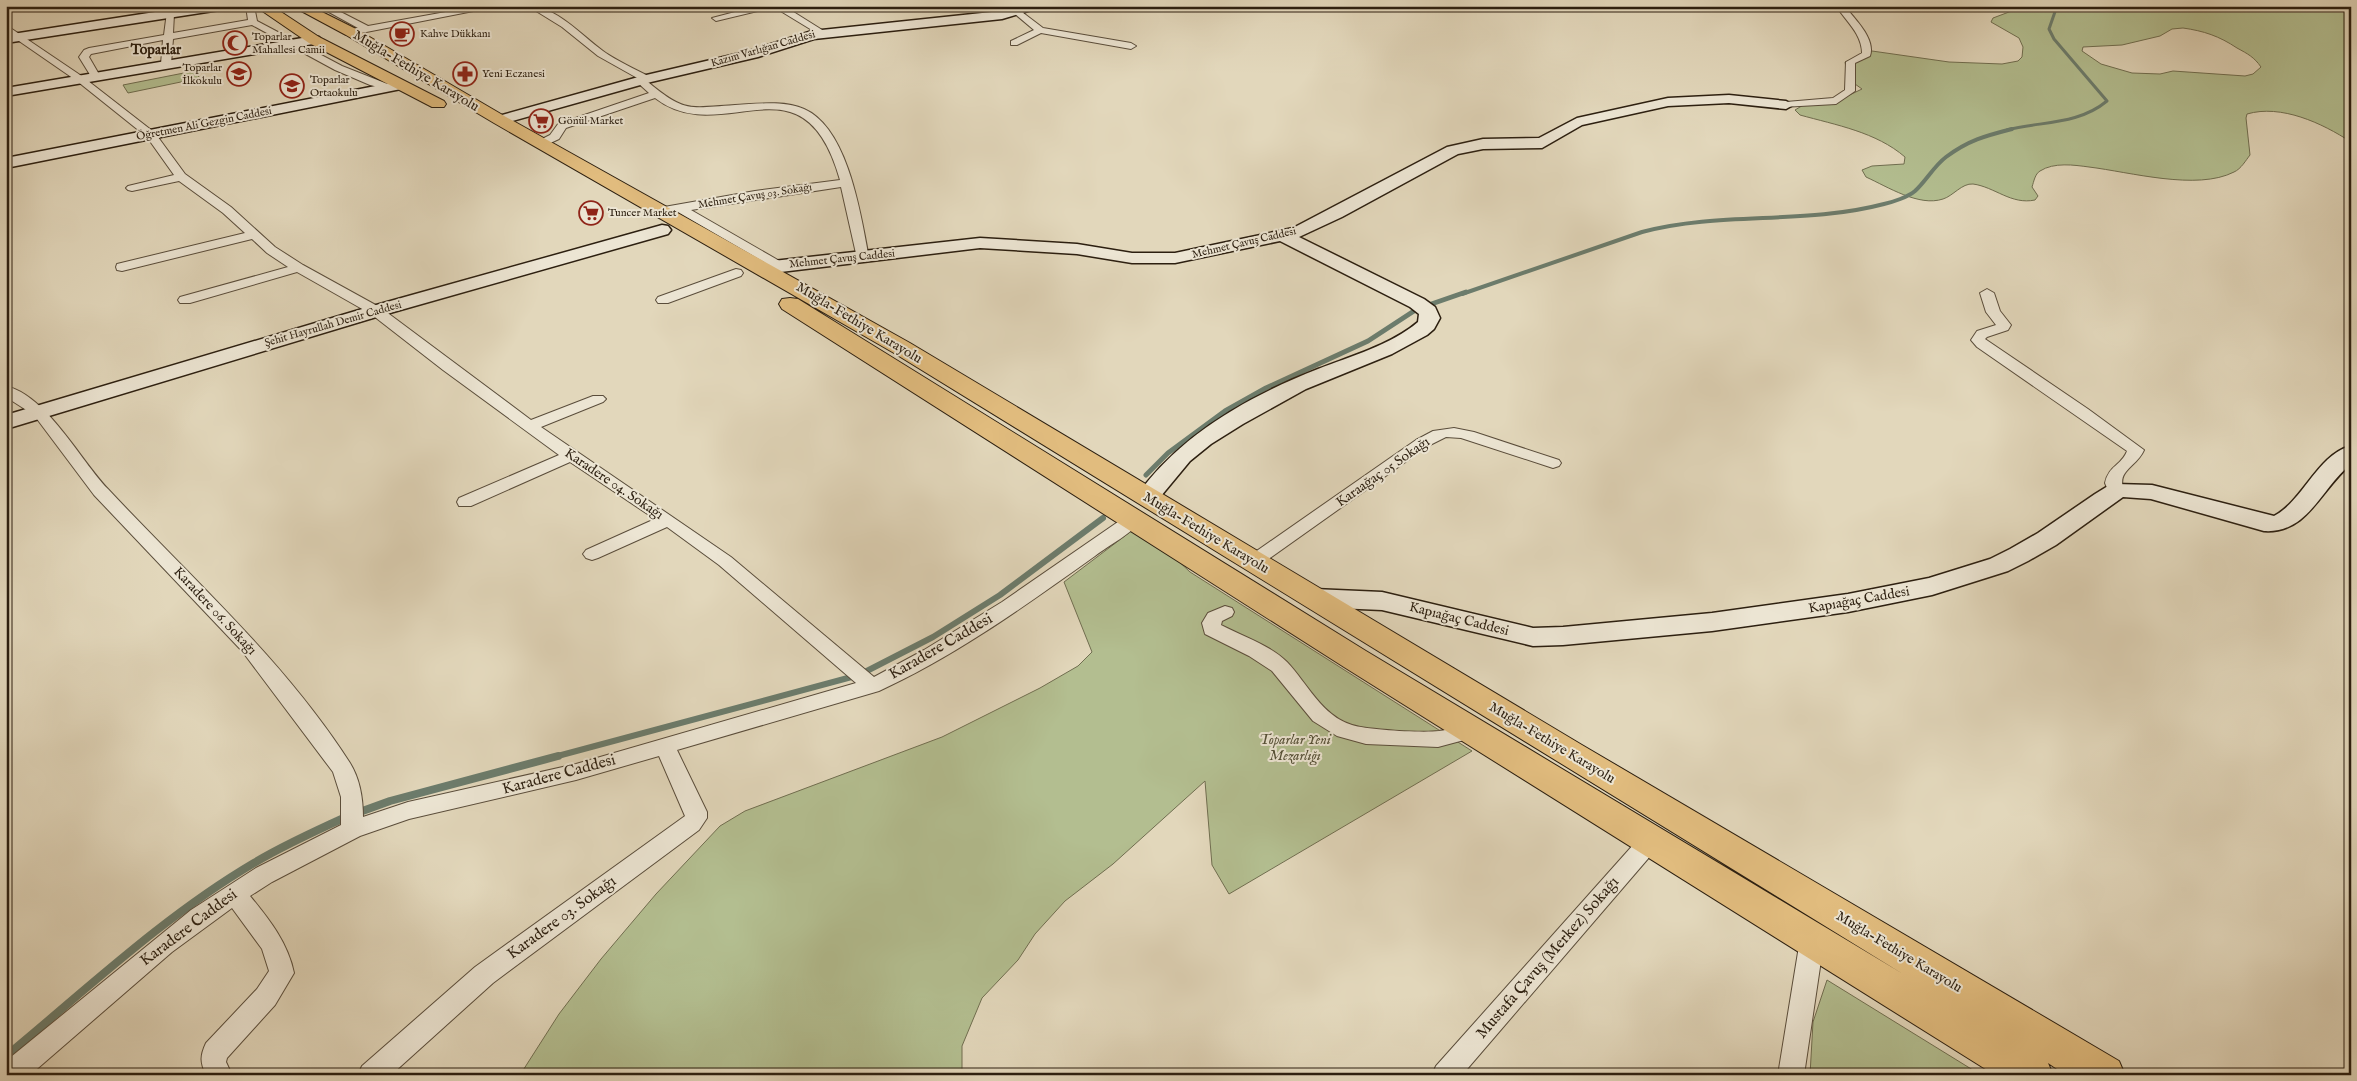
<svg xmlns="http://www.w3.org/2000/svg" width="2357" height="1081" viewBox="0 0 2357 1081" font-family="'IM FELL English',serif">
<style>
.green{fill:#b3be90;stroke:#706e50;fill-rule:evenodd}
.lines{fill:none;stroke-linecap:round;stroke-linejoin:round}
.stream-far4{stroke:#6c7c6c;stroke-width:3}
.stream-far3{stroke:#6c7c6c;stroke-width:4}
.stream-far2{stroke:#6c7c6c;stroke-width:5}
.stream-far1{stroke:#6c7c6c;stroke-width:6}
.stream{stroke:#6c7c6c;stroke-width:8}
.street-casing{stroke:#5a4d3b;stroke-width:2}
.secondary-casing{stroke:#2c1f10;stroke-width:3}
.highway-casing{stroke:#2c1f10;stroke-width:2}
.street{fill:#ece5d3;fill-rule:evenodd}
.secondary{fill:#ece5d3;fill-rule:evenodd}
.highway{fill:#e1bc7e;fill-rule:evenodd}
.labels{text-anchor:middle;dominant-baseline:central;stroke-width:4;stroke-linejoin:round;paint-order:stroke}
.far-poi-label{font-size:11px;fill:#2c1f10;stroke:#ece5d3;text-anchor:start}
.far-street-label{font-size:11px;fill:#2c1f10;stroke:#ece5d3}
.far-quarter-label{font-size:14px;font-weight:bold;fill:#2c1f10;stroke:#ece5d3}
.street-label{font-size:14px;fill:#2c1f10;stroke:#ece5d3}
.park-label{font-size:14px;font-style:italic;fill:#544f36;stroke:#ece5d3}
.near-street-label{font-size:16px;fill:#2c1f10;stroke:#ece5d3}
</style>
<rect width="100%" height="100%" fill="#e2d7bb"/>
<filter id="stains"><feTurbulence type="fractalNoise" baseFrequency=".004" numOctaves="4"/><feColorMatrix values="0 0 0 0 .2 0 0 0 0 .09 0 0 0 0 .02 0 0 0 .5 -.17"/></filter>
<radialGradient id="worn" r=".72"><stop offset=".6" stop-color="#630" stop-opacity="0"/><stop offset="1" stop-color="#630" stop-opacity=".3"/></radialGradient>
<path class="green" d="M2025,6h326v136c-29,-19 -70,-38 -104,-28l-1,4 4,37c-4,5 -9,14 -16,17 -37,19 -104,0 -145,-5 -15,-2 -35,-5 -49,4 -5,3 -6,10 -8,16l6,9 -3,4c-24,5 -40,-13 -62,-16 -11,-1 -20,12 -30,15 -24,8 -55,-12 -77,-22l-4,-7 10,-4 32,-2 1,-7c-29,-25 -69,-32 -105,-42l-5,-5 10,-6 30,-2 27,-13 -14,-10 -3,-17 27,-11 77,11 53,2 16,-3 4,-4 1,-10 -4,-9 -28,-16 2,-4zM2183,28c21,3 36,8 54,20 11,6 17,9 24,19l-8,7 -8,2 -72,-5 -13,3 -28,-1 -31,-9 -19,-13 1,-4 39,-2 38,-9 12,-7z
M194,71l6,7 -72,15 -5,-8z
M1134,529l23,12 33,31 282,179 -243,143 -17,-29 -7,-84 -92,83 -48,37 -30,33 -17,26 -36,38 -20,48v29h-442l39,-61 42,-55 55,-65 64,-68 25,-15 197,-74 98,-49 38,-22 14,-14 -28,-70z
M1827,980l154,95h-171l3,-53z"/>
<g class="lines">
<path class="stream-far4" d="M2007,130c35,-9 71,-5 100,-29l-53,-62 -5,-10 8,-23"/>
<path class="stream-far3" d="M1462,294l180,-62c78,-21 163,-7 242,-28 9,-2 24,-7 31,-13 11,-10 19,-25 31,-34 23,-17 39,-21 66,-28"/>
<path class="stream-far2" d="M1146,475l22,-22 57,-42 41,-23 102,-47 49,-32 49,-17"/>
<path class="stream-far1" d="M554,757l305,-82 74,-38 67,-42 103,-77"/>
<path class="stream" d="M357,813l33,-12 168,-45
M6,1056c80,-66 158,-140 248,-193 30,-18 61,-32 92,-46"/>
<g class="street-casing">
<path id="street" d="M246,6h8l3,15 85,45 53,21 -5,3 -20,-5 -35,-15 -83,-45 -79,14 -2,25 -5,3 -5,-3 2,-24 -72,14 -2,3 11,19 -5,3 -3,-1 -13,-21 5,-7 5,-2 75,-13 3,-23 7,2 -1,19 75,-13z
M318,6h11l39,20 111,-20h20l-148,29 -3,-1v-4l10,-2z
M528,6c28,0 53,29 75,45 14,10 32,18 47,26l2,2 -4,3c37,31 41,26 87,23 21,-1 49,-5 69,4 44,19 57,106 65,149l-1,3 -5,1 -6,-4 -16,-71 -150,23 92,53 1,3 -6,4 -100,-58 -14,3 -6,-4 6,-4 91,-16 85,-11c-37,-131 -117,-29 -185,-82l-89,30 -7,11 -13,6h-8v-4l12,-6 8,-11 91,-31 -11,-10 -2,-2 3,-2 -41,-23 -36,-29z
M758,6h26l43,27 -7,2 -46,-28 -58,14 -4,-3z
M1836,6h9c9,13 31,32 25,50l-15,7v28l-19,13 -54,3v-4l4,-1 47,-4 12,-8 1,-28 16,-9c0,-19 -16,-32 -26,-47z
M1018,9l25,19 88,15 5,3 -5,3 -90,-16 -24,12h-6v-4l23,-11 -19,-16v-4z
M6,25l77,52 72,56 30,41 46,33 44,40 28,18 78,43 150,112 62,-24h10l3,3 -3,3 -62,25 190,130 143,120 50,-27 78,-48 126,-87h12l3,4c-9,13 -35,27 -48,37 -69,49 -139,100 -216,135l-202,59 30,62v6l-8,12 -206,153 -102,92h-33l4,-9 113,-99 210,-151 -26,-60 -83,24 -167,39 -49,17 -88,46 -22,14c19,23 38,47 44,77l-19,32 -48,53 -1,4 6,13h-26c-6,-13 -6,-19 0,-32l51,-54 12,-18 -7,-22 -30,-41 -60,44 -142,123h-24v-14l185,-151 65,-42 85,-43v-28l-8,-25 -91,-121 -148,-156 -60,-80 -28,-18v-11c41,10 74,74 102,103 83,89 176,171 242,274 10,16 13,36 13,54l45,-15 168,-38 280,-81 -137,-118 -52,-38 -69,31 -6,2 -6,-2 -3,-4 3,-4 69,-31 -85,-57 -99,44h-12l-2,-4 2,-4 100,-43 -116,-85 -72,-56 -74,-42 -107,31h-10l-2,-3 2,-3 108,-30 -21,-14 -15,-14 -130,32 -5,-1 -1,-3 1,-3 128,-31 -22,-20 -44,-32 -47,10 -4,-1 -2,-2 2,-2 46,-11 -27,-38 -70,-56 -71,-49z
M736,269l5,1 2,3 -2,3 -73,27h-10l-2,-3 2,-3z
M1987,289l7,4 6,18 11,14 -3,5 -21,7 -2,2 103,70 56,41c-8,18 -28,20 -20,41l-2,4h-12l-5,-12c4,-18 16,-17 22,-32l-150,-104 -6,-7 6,-9 19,-6 -10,-13 -6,-19z
M1454,428l20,4 85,28 2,3 -2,3 -6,2 -92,-30 -15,-1 -18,9 -168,119 -6,2 -6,-2 -3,-4 3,-4 168,-117 17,-9z
M1225,606l7,2 2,4 -2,4 -10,5 -1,4c21,11 49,20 66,37 20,21 35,54 65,63 16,5 70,8 87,6 14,-2 27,-10 40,-5l3,5 -3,5 -41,11 -72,-3 -29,-8 -24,-15 -41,-50 -23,-15 -44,-22 -3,-11 6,-10z
M1650,832l8,3 3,6 -3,6 -196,228h-30l4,-9 206,-231z
M1812,929l9,4 3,7 -20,135h-26l22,-135 3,-7z"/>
</g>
<g class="secondary-casing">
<path id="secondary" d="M194,6h32l-6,4 -214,33v-8z
M1017,6h20l-2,3 -33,10 -188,20 -56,18 -107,25 -146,41 -5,1 -7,-4 2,-3 147,-41 107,-25 63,-20 189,-20z
M314,36l5,1 2,3 -2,3 -313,53v-8z
M401,81l7,4 -2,3 -400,80v-10z
M1729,95l57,6 7,4 -7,4 -57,-6 -61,3 -86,19 -40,23 -59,1 -25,5 -116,63 -43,20 125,62 11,8 5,11 -6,11 -7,6 -35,19 -86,35 -63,35 -32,20 -21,17 -34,41 -8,2 -8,-2 -4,-5c43,-62 113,-101 182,-128 33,-13 73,-24 100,-47l1,-8 -9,-7 -130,-66 -105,22h-43l-55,-9 -97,-6 -216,26 -7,-2 -2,-4 2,-4 7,-2 216,-24 97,6 55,9h43l118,-25 154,-81 36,-8 56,-1 38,-20 91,-20z
M662,225l6,1 3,4 -3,4 -285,81 -377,114v-14l363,-108z
M2351,446v18c-30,24 -43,70 -87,67l-113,-32 -28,-2 -67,48 -28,16 -20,10 -76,24 -84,17 -136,19 -149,14 -30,1 -151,-36 -68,-3 -9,-3 -4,-6 4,-6 9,-3 68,3 151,36 30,-1 149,-14 136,-19 81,-16 61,-19 20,-10 28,-16 57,-39 13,-8 8,-2 36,1 122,31c29,-15 44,-62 77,-70z"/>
</g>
<g class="highway-casing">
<path id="highway" d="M255,6h17l47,31 125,64 2,3 -2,3h-12l-123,-64z
M292,6h18l46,23 150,88 404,226 672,402 537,316 6,14h-59l-18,-12 5,12h-58l-651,-408 -562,-358 -3,-5 3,-5 8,-1 8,1 568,352 537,323 -1009,-621 -400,-230 -148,-88z"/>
</g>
<use href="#street" class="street"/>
<use href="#secondary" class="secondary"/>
<use href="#highway" class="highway"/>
</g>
<defs>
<g id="cafe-ring" transform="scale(1.25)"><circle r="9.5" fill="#ece5d3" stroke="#8f2418" stroke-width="1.5"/><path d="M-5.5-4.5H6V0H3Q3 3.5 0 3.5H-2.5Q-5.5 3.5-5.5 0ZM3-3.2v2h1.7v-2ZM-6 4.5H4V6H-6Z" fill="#8f2418"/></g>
<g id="mosque-ring" transform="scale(1.25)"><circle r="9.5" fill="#ece5d3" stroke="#8f2418" stroke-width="1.5"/><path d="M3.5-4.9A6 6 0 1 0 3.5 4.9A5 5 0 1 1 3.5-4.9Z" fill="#8f2418"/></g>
<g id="school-ring" transform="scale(1.25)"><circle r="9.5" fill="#ece5d3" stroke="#8f2418" stroke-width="1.5"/><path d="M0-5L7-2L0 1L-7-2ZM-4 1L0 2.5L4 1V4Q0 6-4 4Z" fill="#8f2418"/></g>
<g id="pharmacy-ring" transform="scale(1.25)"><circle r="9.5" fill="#ece5d3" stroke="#8f2418" stroke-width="1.5"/><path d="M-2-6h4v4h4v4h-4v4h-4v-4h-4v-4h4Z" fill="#8f2418"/></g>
<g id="supermarket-ring" transform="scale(1.25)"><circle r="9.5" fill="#ece5d3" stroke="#8f2418" stroke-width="1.5"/><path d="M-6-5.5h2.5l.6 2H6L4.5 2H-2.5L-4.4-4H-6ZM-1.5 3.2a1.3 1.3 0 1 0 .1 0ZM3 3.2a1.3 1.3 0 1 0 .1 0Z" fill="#8f2418"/></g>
</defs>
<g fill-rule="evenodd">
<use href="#cafe-ring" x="402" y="34"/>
<use href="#mosque-ring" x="235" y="43"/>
<use href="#school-ring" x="239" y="74"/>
<use href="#pharmacy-ring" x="465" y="74"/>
<use href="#school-ring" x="292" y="86"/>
<use href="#supermarket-ring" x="541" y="121"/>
<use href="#supermarket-ring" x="591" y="213"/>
</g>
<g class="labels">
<g class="far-poi-label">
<text x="420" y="34">Kahve Dükkanı</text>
<text x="252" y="37">Toparlar<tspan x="252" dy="13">Mahallesi Camii</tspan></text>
<text x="222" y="68" text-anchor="end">Toparlar<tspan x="222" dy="13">İlkokulu</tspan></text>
<text x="482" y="74">Yeni Eczanesi</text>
<text x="310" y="80">Toparlar<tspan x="310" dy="13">Ortaokulu</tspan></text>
<text x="558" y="121">Gönül Market</text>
<text x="608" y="213">Tuncer Market</text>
</g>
<g class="far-street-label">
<text transform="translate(763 49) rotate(-16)">Kazım Varlığan Caddesi</text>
<text transform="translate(204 124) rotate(-11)">Öğretmen Ali Gezgin Caddesi</text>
<text transform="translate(755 196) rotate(-9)">Mehmet Çavuş 03. Sokağı</text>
<text transform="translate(1244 243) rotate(-13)">Mehmet Çavuş Caddesi</text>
<text transform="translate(842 259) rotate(-6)">Mehmet Çavuş Caddesi</text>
<text transform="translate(333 324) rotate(-16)">Şehit Hayrullah Demir Caddesi</text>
</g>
<g class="far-quarter-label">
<text x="156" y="50">Toparlar</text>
</g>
<g class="street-label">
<text transform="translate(416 71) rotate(31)">Muğla-Fethiye Karayolu</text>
<text transform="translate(859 323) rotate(31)">Muğla-Fethiye Karayolu</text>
<text transform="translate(1383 472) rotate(-35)">Karaağaç 05 Sokağı</text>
<text transform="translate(614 484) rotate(34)">Karadere 04. Sokağı</text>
<text transform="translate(1206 533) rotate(31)">Muğla-Fethiye Karayolu</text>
<text transform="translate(1859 600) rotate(-10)">Kapıağaç Caddesi</text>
<text transform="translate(215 611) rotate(47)">Karadere 06. Sokağı</text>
<text transform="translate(1459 619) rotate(14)">Kapıağaç Caddesi</text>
<text transform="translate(1552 743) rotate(31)">Muğla-Fethiye Karayolu</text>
<text transform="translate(1899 952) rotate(31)">Muğla-Fethiye Karayolu</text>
</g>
<g class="park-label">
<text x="1295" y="740">Toparlar Yeni<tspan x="1295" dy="16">Mezarlığı</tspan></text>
</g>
<g class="near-street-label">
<text transform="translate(941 647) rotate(-30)">Karadere Caddesi</text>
<text transform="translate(559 775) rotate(-15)">Karadere Caddesi</text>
<text transform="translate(562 918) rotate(-36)">Karadere 03. Sokağı</text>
<text transform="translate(189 928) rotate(-37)">Karadere Caddesi</text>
<text transform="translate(1548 958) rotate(-49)">Mustafa Çavuş (Merkez) Sokağı</text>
</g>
</g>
<rect width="2357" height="1081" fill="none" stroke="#e2d7bb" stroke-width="25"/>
<rect x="8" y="8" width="2342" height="1066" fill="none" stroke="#2c1f10" stroke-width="2.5"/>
<rect x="12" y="12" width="2332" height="1056" fill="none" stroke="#2c1f10"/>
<rect width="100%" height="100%" filter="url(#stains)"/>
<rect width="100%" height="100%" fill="url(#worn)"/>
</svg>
